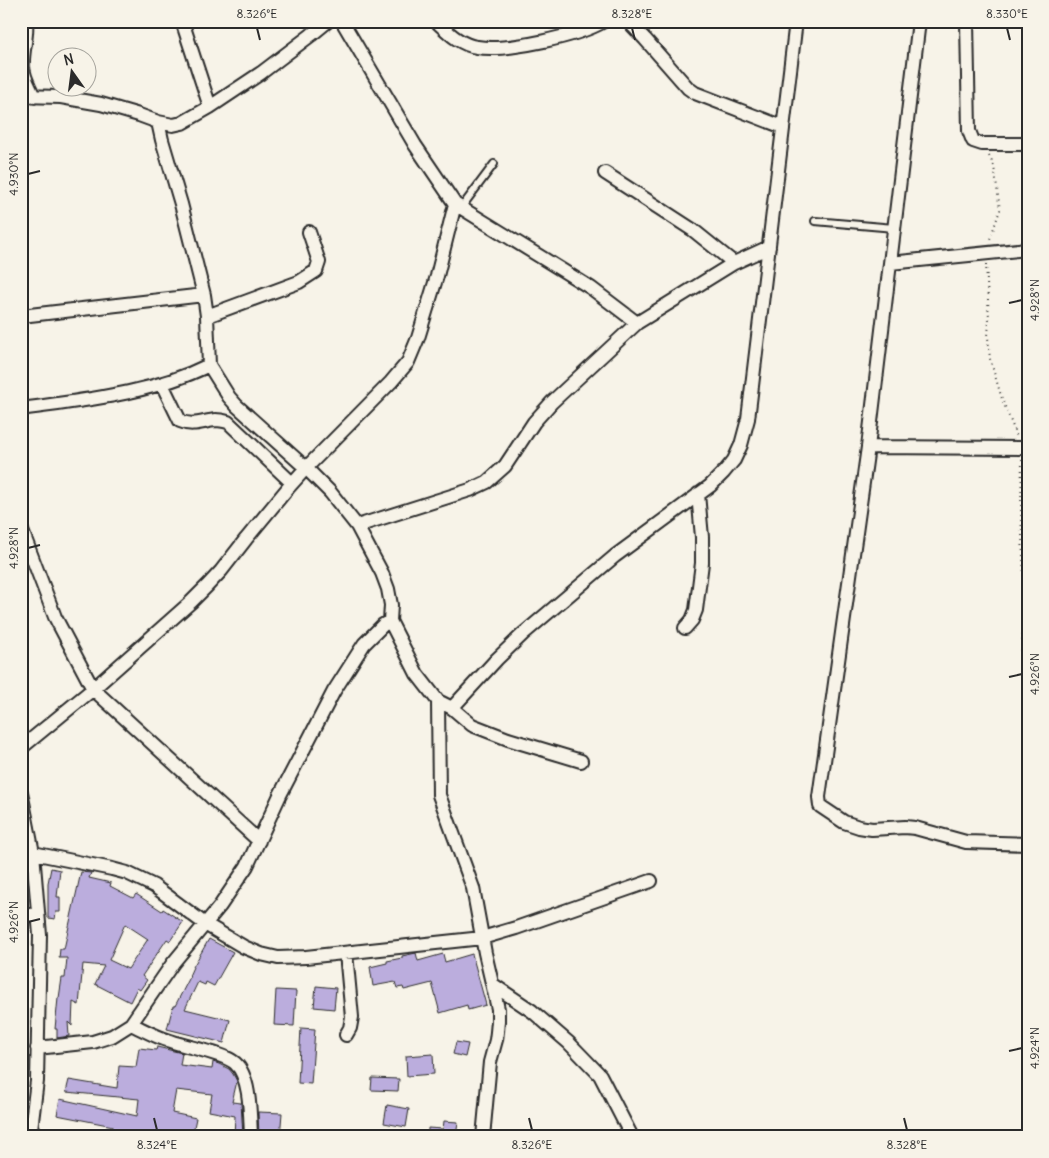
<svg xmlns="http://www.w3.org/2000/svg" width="1049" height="1158" viewBox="0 0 1049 1158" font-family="Delius,sans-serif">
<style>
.building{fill:#bbaddd;stroke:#2b2b2b;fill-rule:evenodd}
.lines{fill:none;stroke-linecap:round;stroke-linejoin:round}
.service-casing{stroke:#2b2b2b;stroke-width:10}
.minor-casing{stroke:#2b2b2b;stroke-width:16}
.path{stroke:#2b2b2b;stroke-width:2;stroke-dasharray:1 4;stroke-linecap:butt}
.service{stroke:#f7f3e8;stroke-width:6}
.minor{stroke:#f7f3e8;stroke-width:12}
.ticks{fill:none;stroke:#2b2b2b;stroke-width:2}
.neatline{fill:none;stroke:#2b2b2b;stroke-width:2}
.ticks-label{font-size:12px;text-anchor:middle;fill:#2b2b2b}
</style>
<rect width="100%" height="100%" fill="#f7f3e8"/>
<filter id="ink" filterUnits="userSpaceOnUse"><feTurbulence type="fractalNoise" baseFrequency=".02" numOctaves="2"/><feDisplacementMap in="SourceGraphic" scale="10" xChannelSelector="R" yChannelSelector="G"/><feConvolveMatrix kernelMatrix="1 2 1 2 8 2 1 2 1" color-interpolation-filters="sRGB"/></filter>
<g filter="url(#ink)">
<path class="building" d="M51,868l9,2 -3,27h3v15h-4l-1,7 -7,-1v-35z
M81,872l10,1 -2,5 22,5 -1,3 23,12 3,-4 26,17 1,-2 20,13 -13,19 -3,-2 -25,37 5,4 -7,10 -3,-2 -7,14 -35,-18 9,-18 -21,-2 -4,41 -6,-3 -1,24 -4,-4 1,14 -12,2v-9h-2l3,-31h1l3,-20h3l2,-20h-8l1,-9h4zM125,924l23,15 -20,30 -19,-9z
M209,939l24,13 -19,34 -8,-4 -1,3 -7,-3 -13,27 45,11 -6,23 -57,-14 6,-23h2l15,-29 -1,-1 4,-9z
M416,953l2,8 25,-7 2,8 27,-8 14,51 -18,5 -1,-5 -27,8 -8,-30 -28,7 -1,-3 -6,1 -2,-6 -22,4 -3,-19 17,-4v-2l15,-3v-2z
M316,986l20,2 -2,21 -20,-2z
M276,990l20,1 -2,35 -20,-1z
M301,1028l14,1 -4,55 -13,-1z
M456,1042l12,2 -3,13 -12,-3z
M157,1047l25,6 -2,12 32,4 1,-7 6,2 10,5 4,5 4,7 -5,21 9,1 2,33h-9l1,-20 -26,-5 3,-17 -36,-4 -4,23 24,5 -4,19h-63l-18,-4 2,-7 -56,-11 3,-16 77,17 2,-17 -73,-7 3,-12 48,8 2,-22 17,1 3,-19 17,2z
M433,1054l1,20 -27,2 -1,-20z
M372,1078l27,1 -1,12 -27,-1z
M387,1105l22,4 -3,18 -22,-4z
M258,1112l24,1 -2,24h-21z
M444,1121l14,1 -2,15h-28v-9l15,1z"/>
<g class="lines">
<g class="service-casing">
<path id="service" d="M461,208l33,-44
M815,221l79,7"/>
</g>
<g class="minor-casing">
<path id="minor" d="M26,21c2,15 -4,30 -3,45 0,11 7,21 11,31
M182,21l28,86
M342,21l73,124 40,59 136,84 46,35
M436,21c12,11 24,24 41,26 29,5 102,-11 127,-26
M628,21l17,18 43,49 7,5 88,34
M919,21l-51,426 -49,350 1,9 24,16 15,5 13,2 33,-2 10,1 51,14 62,2
M967,21l2,110 4,10 9,3h46
M21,96l40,1 40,7 38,11 19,7 15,3 9,-2 28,-16 51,-34 50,-38 17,-14
M158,122l4,18 19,64 23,91 3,21 2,49 20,32 8,9 69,62 24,24 27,34 25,47 6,16 3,16 -1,16 27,53 21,27 14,7 20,17 36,14 73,22
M605,173l88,57 41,33
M890,263l138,-14
M21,316l183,-21
M207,316l92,-34 17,-11 3,-9 -10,-30
M162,384l18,37c13,6 23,0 36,-1 4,0 8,1 12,2l64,61
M21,409c64,-9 130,-15 188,-44
M868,447l160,1
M357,526l113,-36 17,-8 18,-16 29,-44 18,-20 85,-79 97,-60 35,-16
M21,528l34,89 38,72 166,152
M685,628l7,-8 4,-10 6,-47v-26l-4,-43
M438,701l1,94 34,93 12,65 13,56v12l-1,11 -1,8 -6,22 -7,75
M452,708l45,-49 26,-25 92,-78 95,-70 14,-14 10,-12 7,-15 7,-26 48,-398
M21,748l72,-59 98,-87 16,-16 14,-15 25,-32 42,-51 18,-20 85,-86 17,-20 10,-24 19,-62 18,-72
M21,792l12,61 7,82 -3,146 -7,56
M33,853l79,16 15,4 27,13 51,38 39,23 17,7 17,4 28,-1 176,-19 34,-10 135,-47
M21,917l17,-4
M346,953l6,64 -2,11 -4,7
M492,984l40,27 37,32 31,32 32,62
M131,1024c13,6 25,13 39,17 15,6 54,12 65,22 16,14 15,54 16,74
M37,1048l56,-6 19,-6 19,-12 42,-61 47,-57 27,-40 33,-71 54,-104 30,-47 19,-19 7,-4"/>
</g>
<path class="path" d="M989,156l5,10 6,44 -11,32
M986,264l3,54 -1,19 2,22 12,40 15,38
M1022,460l-1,51 4,91 -4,57 7,25"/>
<use href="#service" class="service"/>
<use href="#minor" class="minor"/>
</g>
</g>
<path class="ticks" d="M257,28l3,12M632,28l3,12M1007,28l3,12M28,174l12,-3M1009,303l13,-3M28,548l12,-3M1009,677l13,-3M28,922l12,-3M1009,1051l13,-3M154,1118l3,12M529,1118l3,12M904,1118l3,12"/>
<rect width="1049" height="1158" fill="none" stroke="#f7f3e8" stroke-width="55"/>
<g transform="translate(72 72) rotate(346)"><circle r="24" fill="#f7f3e8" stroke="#a5a39c"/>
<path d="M0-4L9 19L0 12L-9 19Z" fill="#2b2b2b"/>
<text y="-8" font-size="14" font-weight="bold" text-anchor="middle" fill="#2b2b2b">N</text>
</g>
<rect x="28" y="28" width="994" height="1102" class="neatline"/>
<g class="ticks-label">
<text x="257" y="18">8.326°E</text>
<text x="632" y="18">8.328°E</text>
<text x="1007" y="18">8.330°E</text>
<text transform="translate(14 174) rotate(-90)" y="4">4.930°N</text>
<text transform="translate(1035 300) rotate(-90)" y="4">4.928°N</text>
<text transform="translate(14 548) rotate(-90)" y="4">4.928°N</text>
<text transform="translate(1035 674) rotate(-90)" y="4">4.926°N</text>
<text transform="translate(14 922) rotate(-90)" y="4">4.926°N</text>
<text transform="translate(1035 1048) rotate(-90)" y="4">4.924°N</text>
<text x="157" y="1149">8.324°E</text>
<text x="532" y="1149">8.326°E</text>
<text x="907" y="1149">8.328°E</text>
</g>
</svg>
